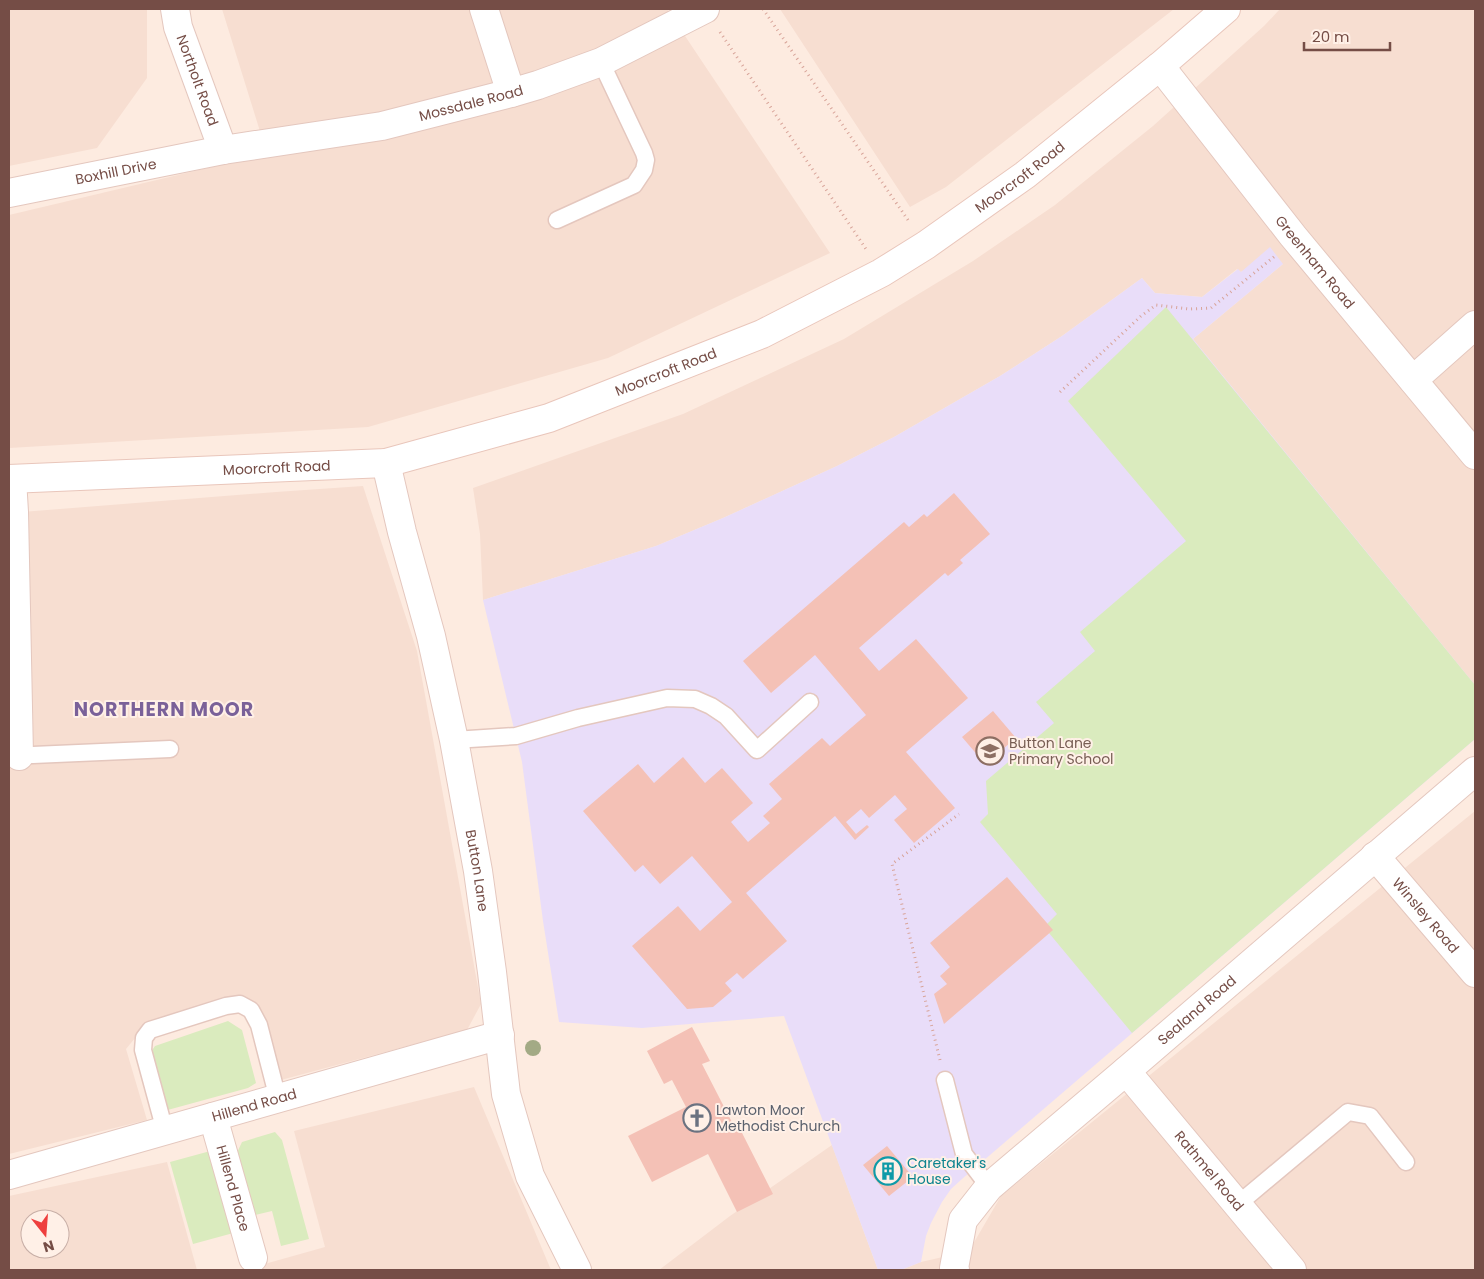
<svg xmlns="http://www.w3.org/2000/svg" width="1484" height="1279" viewBox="0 0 1484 1279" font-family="Poppins,sans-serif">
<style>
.residential{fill:#f7ded1;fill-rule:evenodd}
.education{fill:#e9ddf9}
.green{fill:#daebbe}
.building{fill:#f4c1b6}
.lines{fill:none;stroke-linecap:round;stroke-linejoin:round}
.lane-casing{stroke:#e4c7be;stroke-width:19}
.street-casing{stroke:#e4c7be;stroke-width:30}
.secondary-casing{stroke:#e9c6bb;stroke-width:30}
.path{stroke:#d8a499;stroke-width:3;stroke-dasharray:1 4;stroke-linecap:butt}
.lane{stroke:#fff;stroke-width:16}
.street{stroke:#fff;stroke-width:28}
.secondary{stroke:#fff;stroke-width:28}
.tree{fill:#a3aa85}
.labels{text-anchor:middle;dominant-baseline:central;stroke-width:4;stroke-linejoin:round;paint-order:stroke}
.street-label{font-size:14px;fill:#754d46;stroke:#fff0e7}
.education-label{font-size:14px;fill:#785e54;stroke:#fff0e7;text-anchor:start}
.worship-label{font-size:14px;fill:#5b616d;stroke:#fff0e7;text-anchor:start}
.culture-label{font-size:14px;fill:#0d838f;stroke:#fff0e7;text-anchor:start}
.district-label{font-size:19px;font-weight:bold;letter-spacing:1px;fill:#7a6199;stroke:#fff0e7}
</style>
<rect width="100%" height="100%" fill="#fdebe0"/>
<path class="residential" d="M9,9h138v69l-50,70 -88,18z
M222,9h445l163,244 -222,105 -240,69 -359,21v-233l258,-61z
M780,9h394l-228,178 -36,20z
M1280,9h195v676l-282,-346 90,-75 -43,8 -3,-3 -35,28 -47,-4 -13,-15 -80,58 -62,40 -106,61 -57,29 -114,52 -67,28 -173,54 -3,-66 -7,-46 210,-74 161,-75 129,-78 82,-56 98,-79 111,-100z
M363,486l54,165 64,353 -14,26 -186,50 -23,-77 -24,-2 -94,31 -14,17 21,71 -138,34v-641l267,-21z
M1475,811v459h-574l20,-8 48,-11 32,-55z
M474,1087l77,183h-308l82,-23 -31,-116z
M832,1145l46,125h-219l71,-54z
M167,1162l30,108h-188v-74zM30,1219h30v30h-30z"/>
<path class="education" d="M1270,247l13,17 -90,75 282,346v54l-513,440 -11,10 -9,13 -11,21 -5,13 -5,26 -20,8h-23l-94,-254 -142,12 -83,-6 -16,-101 -21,-159 -39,-162 173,-54 67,-28 114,-52 57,-29 106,-61 62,-40 80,-58 13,15 47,4 36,-28 3,3z"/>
<path class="green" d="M1166,307l309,378v54l-343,294 -88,-106 13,-13 -77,-92 8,-8 -2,-33 68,-58 -18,-21 59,-51 -15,-19 106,-91 -118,-140z
M228,1021l14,9 14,53 -8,5 -84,23 -15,-56 6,-9z
M275,1132l7,8 27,99 -28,7 -9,-35 -21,5 -16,-59 7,-15z
M214,1150l23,82 -44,12 -23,-82z"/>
<path class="building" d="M954,493l36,41 -30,26 3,3 -15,13 -3,-3 -86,75 20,23 37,-32 52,59 -62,54 49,56 -41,35 -20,-23 13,-11 -12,-14 -26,23 -8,-9 -15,13 10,12 11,-9 2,2 -14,13 -20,-24 -89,77 41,48 -44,38 -6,-6 -12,10 7,8 -19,16 -26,2 -55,-63 46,-40 22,25 32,-29 -40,-46 -32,28 -17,-19 -8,7 -52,-61 55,-47 16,19 29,-26 22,26 17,-15 31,35 -22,19 17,20 22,-19 -7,-7 19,-17 -13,-15 53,-46 8,8 36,-31 -51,-60 -44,38 -28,-32 161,-139 5,5 15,-13 3,3z
M993,711l23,27 -31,26 -23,-27z
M1007,877l46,53 -109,94 -10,-30 13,-10 -7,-8 10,-9 -20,-24z
M692,1027l18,34 -8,3 35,68 3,-3 33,65 -36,18 -29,-58 -56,28 -24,-46 58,-29 -14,-27 -8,4 -17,-33z
M887,1146l26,31 -24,19 -26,-31z"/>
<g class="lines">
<g class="lane-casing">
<path id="lane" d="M557,220l77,-35 10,-15 2,-10 -2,-7 -43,-91
M454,740l62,-4 62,-18 89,-20 28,1 16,7 15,10 31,34 53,-48
M10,756l160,-7
M945,1080l19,74 25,33
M165,1131l-22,-81 1,-12 6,-8 76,-24 14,-2 11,6 8,15 19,74
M1237,1205l111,-93 22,4 36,46"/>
</g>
<g class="street-casing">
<g id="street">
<path id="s1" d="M175,9l3,18 45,123"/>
<path d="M484,9l27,84"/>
<path id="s2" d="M1160,66l133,170 182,219"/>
<path id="s3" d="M9,193l214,-43 159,-24 129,-33 27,-8 63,-23 104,-53"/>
<path d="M1413,380l62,-55"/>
<path id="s4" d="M386,463l16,69 29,104 23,104 24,131 14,101 14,122 24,82 47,94"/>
<path d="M12,479l2,33 5,244"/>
<path id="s5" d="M1375,856l100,117"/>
<path id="s6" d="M1126,1071l166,199"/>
<path id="s7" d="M213,1117l40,141"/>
<path id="s8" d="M9,1175l491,-140"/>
<path id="s9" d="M955,1270l-1,-2 9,-48 26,-33 137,-116 349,-300"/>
</g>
</g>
<g class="secondary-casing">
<g id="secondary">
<path id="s10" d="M9,479l377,-16 163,-45 213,-84 119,-61 45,-28 99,-70 135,-109 66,-57"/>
</g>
</g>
<path class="path" d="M763,9l147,214
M720,32l146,217
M1060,392l81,-76 15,-11 33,4 22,-1 64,-52
M940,1060l-48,-196 67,-50"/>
<use href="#lane" class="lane"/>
<use href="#street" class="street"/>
<use href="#secondary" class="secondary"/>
</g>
<circle class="tree" cx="533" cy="1048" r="8"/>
<defs>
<g id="school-ring" transform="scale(1.4375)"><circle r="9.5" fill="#fff0e7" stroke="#8d6e63" stroke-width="1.5"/><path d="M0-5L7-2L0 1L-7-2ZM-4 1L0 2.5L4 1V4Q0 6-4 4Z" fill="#8d6e63"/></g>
<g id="church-ring" transform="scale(1.4375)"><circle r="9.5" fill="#fff0e7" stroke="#6b7280" stroke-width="1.5"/><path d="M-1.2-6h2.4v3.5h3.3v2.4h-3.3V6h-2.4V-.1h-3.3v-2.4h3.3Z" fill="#6b7280"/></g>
<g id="building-ring" transform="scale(1.4375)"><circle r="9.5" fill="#fff0e7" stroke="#0f9aa8" stroke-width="1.5"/><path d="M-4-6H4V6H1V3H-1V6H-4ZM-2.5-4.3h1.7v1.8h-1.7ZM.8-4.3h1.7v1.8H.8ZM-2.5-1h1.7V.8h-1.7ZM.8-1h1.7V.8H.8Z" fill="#0f9aa8"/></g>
</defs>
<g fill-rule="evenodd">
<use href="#school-ring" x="990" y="751"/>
<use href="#church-ring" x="697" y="1118"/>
<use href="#building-ring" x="888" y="1171"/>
</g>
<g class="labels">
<g class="street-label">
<text stroke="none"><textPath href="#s1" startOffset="75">Northolt Road</textPath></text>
<text stroke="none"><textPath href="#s3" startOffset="471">Mossdale Road</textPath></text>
<text stroke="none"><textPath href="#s3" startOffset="109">Boxhill Drive</textPath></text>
<text stroke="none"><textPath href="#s10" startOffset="1078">Moorcroft Road</textPath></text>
<text stroke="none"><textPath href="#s2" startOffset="250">Greenham Road</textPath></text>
<text stroke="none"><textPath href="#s10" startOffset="672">Moorcroft Road</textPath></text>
<text stroke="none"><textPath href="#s10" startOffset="268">Moorcroft Road</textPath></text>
<text stroke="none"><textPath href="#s4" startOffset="418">Button Lane</textPath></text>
<text stroke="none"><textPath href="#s5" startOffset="78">Winsley Road</textPath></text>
<text stroke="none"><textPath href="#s9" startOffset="366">Sealand Road</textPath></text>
<text stroke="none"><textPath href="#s8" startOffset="255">Hillend Road</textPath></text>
<text stroke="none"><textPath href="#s6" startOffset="130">Rathmel Road</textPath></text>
<text stroke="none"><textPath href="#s7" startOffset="74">Hillend Place</textPath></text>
</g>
<g class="education-label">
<text x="1009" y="743">Button Lane<tspan x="1009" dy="16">Primary School</tspan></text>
</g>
<g class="worship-label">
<text x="716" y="1110">Lawton Moor<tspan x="716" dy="16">Methodist Church</tspan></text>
</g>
<g class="culture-label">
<text x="907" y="1163">Caretaker's<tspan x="907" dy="16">House</tspan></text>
</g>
<g class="district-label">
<text x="164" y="709">NORTHERN MOOR</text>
</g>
</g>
<rect width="1484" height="1279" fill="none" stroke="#754d46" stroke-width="20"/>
<g transform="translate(45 1234) rotate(163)"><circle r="24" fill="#fff0e7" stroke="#c8afa7"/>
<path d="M0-4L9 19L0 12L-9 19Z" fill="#ee3f3e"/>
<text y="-8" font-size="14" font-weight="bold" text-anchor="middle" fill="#754d46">N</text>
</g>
<path d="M1304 42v8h86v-8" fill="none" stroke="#754d46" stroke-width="2.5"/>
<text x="1312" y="42" font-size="15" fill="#754d46" stroke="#fff0e7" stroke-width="4" paint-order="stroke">20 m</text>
</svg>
